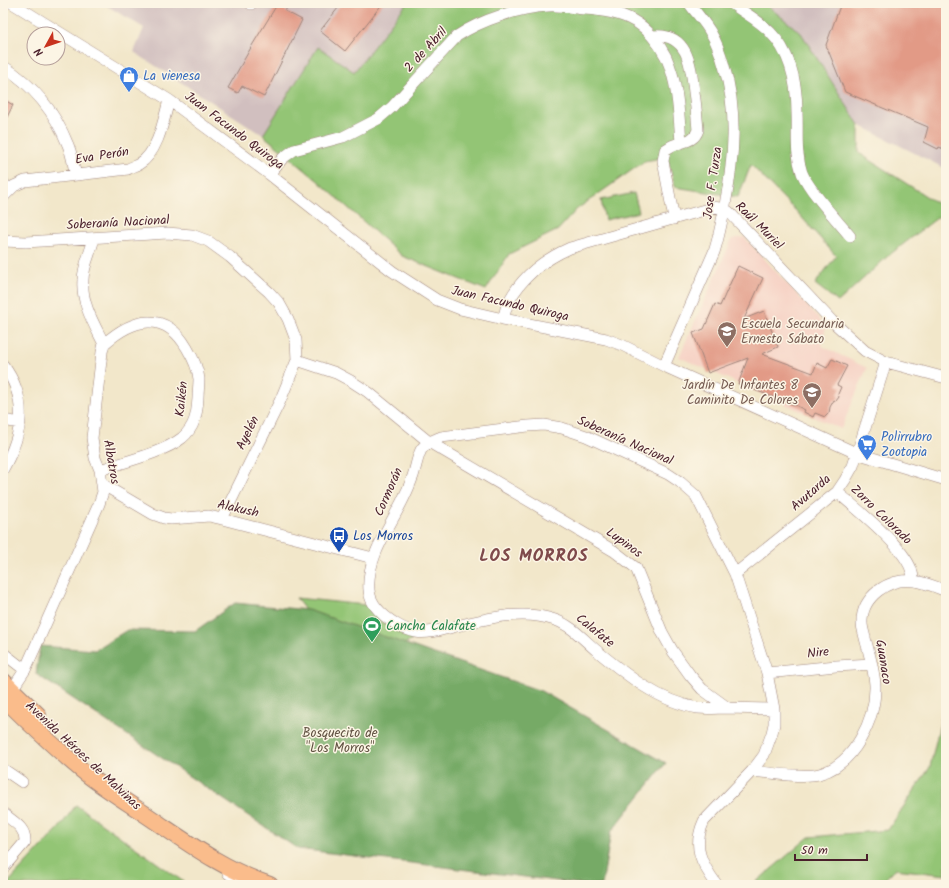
<svg xmlns="http://www.w3.org/2000/svg" width="949" height="888" viewBox="0 0 949 888" font-family="Kalam,sans-serif">
<style>
.built{fill:#f6d2c5}
.industrial{fill:#d1bfbf}
.green{fill:#93c575;stroke:#6e7250}
.forest{fill:#76aa66;stroke:#606448}
.building{fill:#e29a86}
.lines{fill:none;stroke-linecap:round;stroke-linejoin:round}
.minor-casing{stroke:#9e837a;stroke-width:12}
.highway-casing{stroke:#9e837a;stroke-width:18}
.minor{stroke:#fff;stroke-width:11}
.highway{stroke:#fabc8b;stroke-width:16}
.labels{text-anchor:middle;dominant-baseline:central;stroke-width:3;stroke-linejoin:round;paint-order:stroke}
.street-label{font-size:13px;fill:#4a1f2b;stroke:#fcf5e5}
.shop-label{font-size:13px;fill:#366cbe;stroke:#fcf5e5;text-anchor:start}
.education-label{font-size:13px;fill:#785e54;stroke:#fcf5e5;text-anchor:start}
.transit-label{font-size:13px;fill:#164399;stroke:#fcf5e5;text-anchor:start}
.leisure-label{font-size:13px;fill:#27864d;stroke:#fcf5e5;text-anchor:start}
.park-label{font-size:13px;fill:#605141;stroke:#fcf5e5}
.district-label{font-size:17px;font-weight:bold;letter-spacing:1px;fill:#7f4a4b;stroke:#fcf5e5}
</style>
<rect width="100%" height="100%" fill="#fcf5e5"/>
<filter id="ink" filterUnits="userSpaceOnUse"><feTurbulence type="fractalNoise" baseFrequency=".025" numOctaves="2"/><feDisplacementMap in="SourceGraphic" scale="8" xChannelSelector="R" yChannelSelector="G"/><feConvolveMatrix kernelMatrix="1 2 1 2 8 2 1 2 1" color-interpolation-filters="sRGB"/></filter>
<filter id="wash" filterUnits="userSpaceOnUse"><feTurbulence type="fractalNoise" baseFrequency=".012" numOctaves="4" result="noise"/><feDisplacementMap in="SourceGraphic" scale="16" xChannelSelector="R" yChannelSelector="G"/><feGaussianBlur stdDeviation="0.9" result="paint"/><feColorMatrix in="noise" values="0 0 0 0 0 0 0 0 0 0 0 0 0 0 0 0 0 1.4 0 .05"/><feComposite in="paint" operator="in"/></filter>
<g filter="url(#wash)">
<rect width="100%" height="100%" fill="#f2e7ca"/>
<path class="built" d="M744,237l82,89 -4,20 45,22 -26,61 -162,-72 53,-118z"/>
<path class="industrial" d="M102,3h305l-53,69 -36,-24 -55,87 -129,-83 10,-24z
M764,3h182v166l-87,-44 -58,-92z"/>
<path class="green" d="M407,3h357l37,30 58,92v28l87,56v2l-58,45 -50,46 -23,-18 21,-28 -39,-44 -46,-47 -13,32 -63,-10 -8,-30 -22,4 -68,48 -19,21 -49,24 -23,36 -84,-34 -85,-76 -54,-45 55,-88 36,25z
M634,193l5,19 -34,8 -4,-20z
M296,598l70,7 13,15 33,20 -17,9 -81,-27z
M946,697v178l-51,-6 -16,16h-121l-2,-3 53,-45 79,-7 42,-63z
M76,805l112,80h-182l53,-57z"/>
<path class="forest" d="M235,603l73,7 233,81 125,72 -55,69 -9,53h-13l-291,-36 -262,-175 4,-28 55,4 32,-20 68,1z"/>
<g id="blocks">
<path class="building" d="M278,3h12l-5,8 17,9 -38,77 -22,-11 -4,7 -10,-5 25,-44z
M342,3h41l-38,48 -25,-20z
M841,3h105v147l-7,-3 -1,2 -14,-7 4,-15 -83,-35 -19,-47z
M3,99l10,6 -10,20z
M738,266l25,12 -19,41 20,-8 14,36 -16,7 51,19 4,-10 10,5 5,-9 15,7 -10,19 4,2 -3,7 1,3 -3,4 -2,-1 -4,7 -1,6 -4,4 -10,-4 -2,4 -9,-5 1,-2 -10,-5 -57,-21 10,-26 -40,15 -15,-40 11,-4 11,-25 5,2z"/>
</g>
</g>
<g filter="url(#ink)">
<use href="#blocks" fill-opacity="0" stroke="#9e837a" stroke-width="1"/>
<g class="lines">
<g class="minor-casing">
<path id="minor" d="M12,3l157,97 100,74 123,97 45,29 23,9 43,10 103,20 16,6 42,21 192,87 90,27
M251,3v1
M731,3c12,9 29,18 39,29 22,22 27,52 27,81 1,20 -2,40 5,60 8,19 34,46 48,63
M652,36c36,-4 39,29 42,56 2,13 3,26 4,38 -4,12 -14,11 -24,15 -3,1 -6,3 -9,5l-2,11 11,58
M3,66c30,19 52,46 65,79 4,9 5,20 8,30
M269,174l14,-16 11,-8 49,-13 35,-18 14,-12 65,-71c24,-16 61,-28 91,-30 12,-1 24,2 36,3 17,1 35,3 50,12 13,7 25,22 32,36 12,26 13,57 15,86
M3,182l6,9
M3,197l11,-11 11,-5 103,-12c3,-2 8,-3 11,-5 19,-11 25,-45 30,-64
M3,241l23,1 141,-9 25,2 16,6 22,16 39,35 10,11 9,16 8,21 1,20 39,13 15,8 17,11 61,50 185,109 22,17 26,64 10,18 18,25 12,14 26,19 46,1
M503,319c2,-6 3,-12 6,-18 13,-24 36,-42 61,-53l145,-41 9,2 5,3 103,109 33,30 21,11 60,16
M3,365c26,34 20,69 0,104
M664,366l50,-114c5,-15 8,-31 11,-47 9,-47 13,-93 -1,-139 -3,-11 -7,-23 -13,-33 -6,-11 -15,-20 -22,-30
M3,420l17,3
M100,470c23,-8 63,-17 82,-32 13,-11 15,-24 16,-40 0,-6 1,-13 1,-19 -1,-11 -6,-21 -12,-31 -22,-38 -54,-30 -83,-4
M102,484l51,30 11,4 7,1 38,-3 13,3 151,39
M837,492c20,17 65,53 74,77 1,3 2,8 3,12
M222,519l58,-118 17,-41
M735,574l102,-82 8,-12 8,-14 33,-104
M3,653l22,17
M767,673l69,-7 36,-2
M9,694l16,-24 74,-166 4,-12 -3,-22 -5,-12 -3,-20 10,-86 2,-8c-10,-20 -23,-41 -21,-64 0,-14 8,-28 11,-42
M3,769l19,13
M752,771c18,2 50,7 67,3 35,-9 57,-55 56,-89 -1,-16 -6,-32 -10,-47 -1,-5 -3,-10 -3,-15 -1,-26 27,-46 52,-42 11,1 22,6 32,10
M3,813c10,9 23,14 22,29l-22,26
M228,873l17,12
M717,885c-16,-22 -25,-38 -13,-64l48,-50 12,-16 8,-22 2,-9v-15l-7,-36 -32,-99 -39,-78 -16,-14 -12,-8 -82,-38 -24,-8 -18,-3 -16,1 -87,11c-7,3 -16,6 -20,13 -4,8 -5,17 -8,26 -2,5 -4,11 -7,17 -13,30 -40,63 -37,97 1,15 14,26 27,34 5,3 14,7 20,8 13,2 28,-3 41,-6 31,-8 67,-17 98,-6 16,5 29,20 41,30 29,24 63,52 102,58 9,1 20,0 30,0"/>
</g>
<g class="highway-casing">
<path id="highway" d="M3,681l35,34
M3,697c27,27 55,54 85,78 23,18 49,33 73,50 34,23 69,47 109,60"/>
</g>
<use href="#minor" class="minor"/>
<use href="#highway" class="highway"/>
</g>
</g>
<defs>
<g id="shop-pin" transform="scale(1)"><path d="M0 17L-7.5 6A9.5 9.5 0 1 1 7.5 6Z" fill="#3f7fe0" stroke="#fcf5e5"/><path d="M-5-2.5h2.3a2.7 3.5 0 0 1 5.4 0H5L5.5 6h-11ZM-1.5-2.5h3a1.5 2.3 0 0 0-3 0Z" fill="#fff"/></g>
<g id="school-pin" transform="scale(1)"><path d="M0 17L-7.5 6A9.5 9.5 0 1 1 7.5 6Z" fill="#8d6e63" stroke="#fcf5e5"/><path d="M0-5L7-2L0 1L-7-2ZM-4 1L0 2.5L4 1V4Q0 6-4 4Z" fill="#fff"/></g>
<g id="supermarket-pin" transform="scale(1)"><path d="M0 17L-7.5 6A9.5 9.5 0 1 1 7.5 6Z" fill="#3f7fe0" stroke="#fcf5e5"/><path d="M-6-5.5h2.5l.6 2H6L4.5 2H-2.5L-4.4-4H-6ZM-1.5 3.2a1.3 1.3 0 1 0 .1 0ZM3 3.2a1.3 1.3 0 1 0 .1 0Z" fill="#fff"/></g>
<g id="bus-pin" transform="scale(1)"><path d="M0 17L-7.5 6A9.5 9.5 0 1 1 7.5 6Z" fill="#1a4fb4" stroke="#fcf5e5"/><path d="M-5-6H5V4H4V6H2V4H-2V6H-4V4H-5ZM-3.5-4V0h7V-4ZM-3.5 1.2v1.5H-2V1.2ZM2 1.2v1.5H3.5V1.2Z" fill="#fff"/></g>
<g id="stadium-pin" transform="scale(1)"><path d="M0 17L-7.5 6A9.5 9.5 0 1 1 7.5 6Z" fill="#2e9e5b" stroke="#fcf5e5"/><path d="M0-5a6.5 5 0 1 0 0 10a6.5 5 0 1 0 0-10ZM-3.5-1.8h7v3.6h-7Z" fill="#fff"/></g>
</defs>
<g fill-rule="evenodd">
<use href="#shop-pin" x="129" y="76"/>
<use href="#school-pin" x="727" y="331"/>
<use href="#school-pin" x="812" y="392"/>
<use href="#supermarket-pin" x="867" y="444"/>
<use href="#bus-pin" x="339" y="536"/>
<use href="#stadium-pin" x="372" y="626"/>
</g>
<g class="labels">
<g class="street-label">
<text transform="translate(426 50) rotate(-47)">2 de Abril</text>
<text transform="translate(234 131) rotate(37)">Juan Facundo Quiroga</text>
<text transform="translate(102 156) rotate(-9)">Eva Perón</text>
<text transform="translate(713 183) rotate(-82)">Jose F. Turza</text>
<text transform="translate(118 223) rotate(-3)">Soberanía Nacional</text>
<text transform="translate(759 226) rotate(45)">Raúl Muriel</text>
<text transform="translate(510 304) rotate(13)">Juan Facundo Quiroga</text>
<text transform="translate(182 399) rotate(-84)">Kaikén</text>
<text transform="translate(248 433) rotate(-64)">Ayelén</text>
<text transform="translate(625 441) rotate(24)">Soberanía Nacional</text>
<text transform="translate(111 462) rotate(80)">Albatros</text>
<text transform="translate(389 492) rotate(-66)">Cormorán</text>
<text transform="translate(811 493) rotate(-41)">Avutarda</text>
<text transform="translate(238 509) rotate(13)">Alakush</text>
<text transform="translate(881 515) rotate(44)">Zorro Colorado</text>
<text transform="translate(624 543) rotate(36)">Lupinos</text>
<text transform="translate(595 631) rotate(39)">Calafate</text>
<text transform="translate(818 653) rotate(-6)">Nire</text>
<text transform="translate(883 662) rotate(81)">Guanaco</text>
<text transform="translate(83 756) rotate(43)">Avenida Héroes de Malvinas</text>
</g>
<g class="shop-label">
<text x="143" y="76">La vienesa</text>
<text x="881" y="437">Polirrubro<tspan x="881" dy="15">Zootopia</tspan></text>
</g>
<g class="education-label">
<text x="741" y="324">Escuela Secundaria<tspan x="741" dy="15">Ernesto Sábato</tspan></text>
<text x="798" y="385" text-anchor="end">Jardín De Infantes 8<tspan x="798" dy="15">Caminito De Colores</tspan></text>
</g>
<g class="transit-label">
<text x="353" y="536">Los Morros</text>
</g>
<g class="leisure-label">
<text x="386" y="626">Cancha Calafate</text>
</g>
<g class="park-label">
<text x="340" y="733">Bosquecito de<tspan x="340" dy="15">"Los Morros"</tspan></text>
</g>
<g class="district-label">
<text x="534" y="556">LOS MORROS</text>
</g>
</g>
<rect width="949" height="888" fill="none" stroke="#fcf5e5" stroke-width="16"/>
<g transform="translate(46 46) rotate(230)"><circle r="19" fill="#fcf5e5" stroke="#b59f9b"/>
<path d="M0-3L7 15L0 10L-7 15Z" fill="#c8321e"/>
<text y="-6" font-size="11" font-weight="bold" text-anchor="middle" fill="#4a1f2b">N</text>
</g>
<path d="M795 854v6h72v-6" fill="none" stroke="#4a1f2b" stroke-width="2"/>
<text x="801" y="854" font-size="12" fill="#4a1f2b" stroke="#fcf5e5" stroke-width="3" paint-order="stroke">50 m</text>
</svg>
